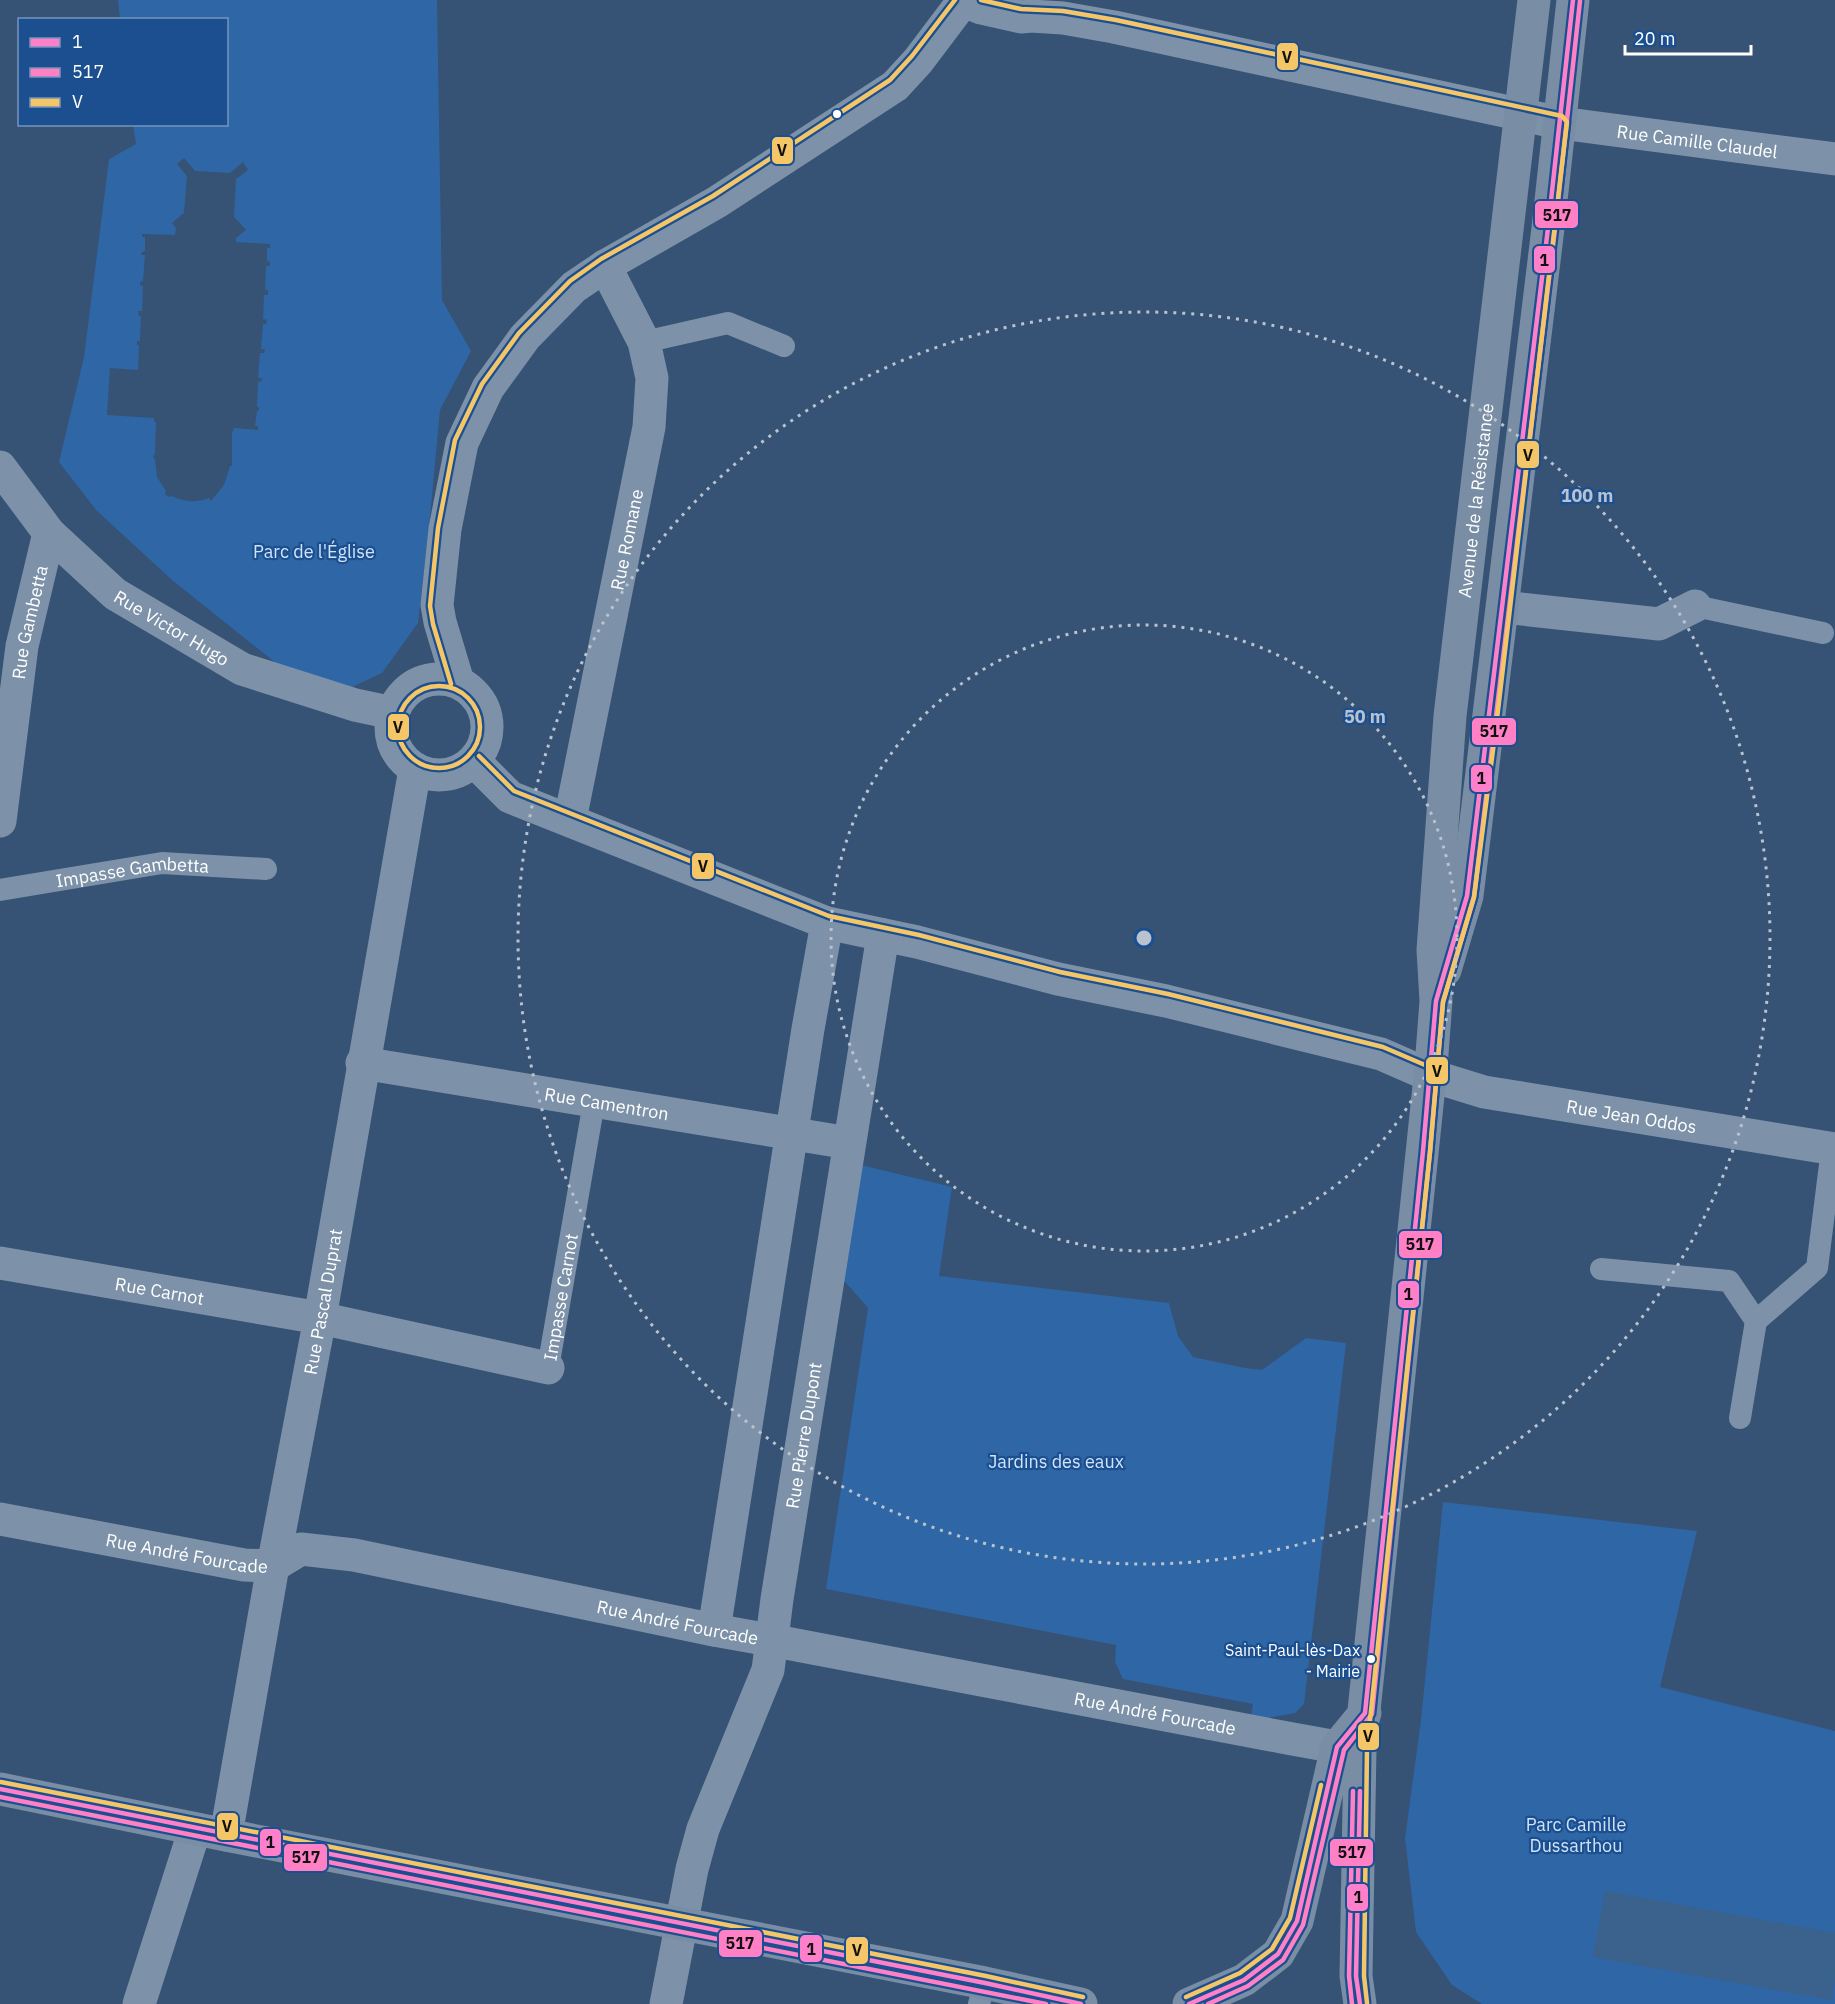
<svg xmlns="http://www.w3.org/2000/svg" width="1835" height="2004" viewBox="0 0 1835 2004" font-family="'IBM Plex Sans',sans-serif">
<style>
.green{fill:#2f66a5;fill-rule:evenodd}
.water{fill:#3b618d}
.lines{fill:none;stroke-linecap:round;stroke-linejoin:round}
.lane{stroke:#7d92a8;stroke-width:22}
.street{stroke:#7d92a8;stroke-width:33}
.secondary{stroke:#798da4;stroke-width:33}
.bus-1-casing{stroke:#1b4f8f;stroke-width:9}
.bus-2-casing{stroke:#1b4f8f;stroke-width:9}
.bus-3-casing{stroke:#1b4f8f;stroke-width:9}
.bus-1{stroke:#ff80ca;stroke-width:4.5}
.bus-2{stroke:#ff80c5;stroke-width:4.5}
.bus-3{stroke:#f5c668;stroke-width:4.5}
.ring{fill:none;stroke:#b9c2ce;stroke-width:3;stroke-dasharray:3 6}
.bus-dot{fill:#fff;stroke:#1b4f8f;stroke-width:2}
.labels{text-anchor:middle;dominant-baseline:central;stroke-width:4.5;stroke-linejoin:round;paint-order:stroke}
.bus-label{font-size:16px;fill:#fff;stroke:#1b4f8f;text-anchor:end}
.street-label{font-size:18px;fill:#fff;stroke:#1b4f8f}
.park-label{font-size:18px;fill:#cfe3fa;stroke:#1b4f8f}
.centre{fill:#b9c2ce;stroke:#1b4f8f;stroke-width:3}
.ring-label{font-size:18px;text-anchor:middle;font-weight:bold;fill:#b9c2ce;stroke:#1b4f8f;stroke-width:4.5;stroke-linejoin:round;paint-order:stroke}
.line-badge{stroke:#1b4f8f;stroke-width:2}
.pale-badge-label{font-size:16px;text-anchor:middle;font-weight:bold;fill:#111}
</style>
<rect width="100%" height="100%" fill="#365274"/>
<path class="green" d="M118,0h319l5,300 29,51 -31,59 -11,118 -11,95 -36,50 -30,14 -60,-11 -120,-96 -76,-70 -37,-48 25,-105 25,-198 27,-15 -3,-19 93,-1v-104l-106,-1zM184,158l11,13 35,2 13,-11 5,8 -12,9 -2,38 12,13 -10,8v4l34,2v4h-3v13l3,1v4h-4l-1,23 3,1v5h-4l-1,24 4,1 -1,4h-3l-2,25h4l-1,4h-4l-2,25h4v3l-4,1 -1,25h2v4h-2l-2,15h3v4l-24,-2 -2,5v33h-2l-6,19 -13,16 -2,-3c-13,5 -25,4 -37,-2l-3,1 -4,-3 1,-3 -9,-14 -2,-18 -2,-1 2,-5 1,-31h-2v-4l-47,-3 3,-47 28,2 1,-25h-2v-4h3l1,-25h-2l-1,-5h4l1,-25 -3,-1v-3l3,-1 2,-26h-4l1,-3 3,-1v-14h-3v-3l33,1 1,-7 -4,-5 12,-10 3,-37 -10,-12z
M857,1164l95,23 -13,89 230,27 9,33 15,21 52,11 17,2 44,-32 40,5 -42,361 -9,9 -45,8 3,-17 -130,-25 -8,-17 1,-17 -290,-56 42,-281 -28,-32z
M1443,1502l254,29 -37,156 175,44v273h-353l-30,-19 -36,-53 -11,-94 16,-118z"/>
<path class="water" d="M1605,1891l230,42v47l-3,20 -239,-43z"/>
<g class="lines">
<g class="lane">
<path d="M644,342l84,-19 56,23"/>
<path d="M1695,606l128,27"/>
<path id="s1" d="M0,890l162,-27 104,6"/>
<path d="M1601,1269l128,12 27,40"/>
<path id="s2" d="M548,1368l46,-266"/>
<path d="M1740,1418l16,-97 61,-53 15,-119"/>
<path d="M979,2004l6,-21"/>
</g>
<g class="street">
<path id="s3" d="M964,1l17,7 40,9 10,-1 32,2 51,9 446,96 275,36"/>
<path id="s4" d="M0,467l49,66 66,61 127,75 113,36 38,8"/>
<path d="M1503,607l156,17 36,-18"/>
<circle cx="439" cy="727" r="48"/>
<path d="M458,682l-18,-60 -3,-17 8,-76 17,-86 26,-55 24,-33 13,-18 49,-50 31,-21 112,-64 178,-116 23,-25 46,-61"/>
<path id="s5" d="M474,761l36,36 317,126 90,19 141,37 108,22 215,53 48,21 55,17 351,57"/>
<path id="s6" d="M570,820l79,-393 3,-49 -8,-36 -39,-76"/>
<path id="s7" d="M0,821l22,-175 27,-113"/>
<path id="s8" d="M362,1063l487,80"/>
<path id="s9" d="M0,1263l320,55 228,50"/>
<path id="s10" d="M0,1519l244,46 29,1 28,-17 53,6 360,75 56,10 517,98 50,9 23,2"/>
<path d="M714,1630l94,-601 19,-106"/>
<path id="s11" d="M226,1835l47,-269 47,-248 95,-549"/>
<path d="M139,2004l56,-175"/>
<path id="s12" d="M666,2004l26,-135 11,-40 65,-159 9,-71 106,-664"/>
</g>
<g class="secondary">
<path d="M1445,970l22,-74 81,-668 25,-228"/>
<path d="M0,1789l226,46 759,148 96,21"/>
<path d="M1189,2004l55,-24 34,-26 19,-33 40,-174 28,-34"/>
<path id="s13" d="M1360,2004l-4,-28 4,-227 71,-682 5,-66 -3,-51 17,-234 84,-716"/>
</g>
<g class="bus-1-casing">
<path id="bus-1" d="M0,1789l985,194 96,21
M1360,1791l-4,185 4,28
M1189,2004l55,-24 34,-26 19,-33 40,-174 28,-34 58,-562 13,-150 31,-105 81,-668 25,-228"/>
</g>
<g class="bus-2-casing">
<path id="bus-2" d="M0,1797l1046,207
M1208,2004l40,-18 35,-26 20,-35 41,-175 28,-36 58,-562 13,-150 31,-105 81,-668 25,-228
M1352,2004l-3,-28 4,-185"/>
</g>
<g class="bus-3-casing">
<path id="bus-3" d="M981,0l40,9 42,2 53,9 446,96 5,6 -70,597 -23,178 -31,105 -13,150 -63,597 -3,227 3,27
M451,684l-18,-60 -3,-18 8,-78 17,-88 27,-56 37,-51 51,-52 31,-22 112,-63 177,-116 22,-24 43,-56
M398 727a41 41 0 1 1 82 0a41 41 0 1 1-82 0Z
M479,756l35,35 315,125 90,19 141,37 108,22 215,53 49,21
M1,1782l985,194 97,21
M1186,1997l54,-24 32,-24 18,-31 31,-133"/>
</g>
<use href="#bus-1" class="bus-1"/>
<use href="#bus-2" class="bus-2"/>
<use href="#bus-3" class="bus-3"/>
</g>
<g class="ring">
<circle cx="1144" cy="938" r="313"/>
<circle cx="1144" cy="938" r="626"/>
</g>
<g class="bus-dot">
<circle cx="837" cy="114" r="5"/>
<circle cx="1371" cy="1659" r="5"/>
</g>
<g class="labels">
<g class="bus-label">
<text x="1360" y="1650">Saint-Paul-lès-Dax<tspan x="1360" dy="21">- Mairie</tspan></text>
</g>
<g class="street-label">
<text stroke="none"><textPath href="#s3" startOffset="748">Rue Camille Claudel</textPath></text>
<text stroke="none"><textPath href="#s13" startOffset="1510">Avenue de la Résistance</textPath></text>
<text stroke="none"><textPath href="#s6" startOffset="286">Rue Romane</textPath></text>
<text stroke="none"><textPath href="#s7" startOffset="201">Rue Gambetta</textPath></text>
<text stroke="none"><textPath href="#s4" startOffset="238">Rue Victor Hugo</textPath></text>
<text stroke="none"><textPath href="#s1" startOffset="134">Impasse Gambetta</textPath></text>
<text stroke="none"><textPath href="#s8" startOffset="248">Rue Camentron</textPath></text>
<text stroke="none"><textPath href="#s5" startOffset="1221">Rue Jean Oddos</textPath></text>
<text stroke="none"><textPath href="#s9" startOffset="162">Rue Carnot</textPath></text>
<text stroke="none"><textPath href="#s2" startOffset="72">Impasse Carnot</textPath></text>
<text stroke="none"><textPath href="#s11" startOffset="542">Rue Pascal Duprat</textPath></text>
<text stroke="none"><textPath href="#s12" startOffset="588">Rue Pierre Dupont</textPath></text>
<text stroke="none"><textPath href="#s10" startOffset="190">Rue André Fourcade</textPath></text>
<text stroke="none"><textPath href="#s10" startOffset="694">Rue André Fourcade</textPath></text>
<text stroke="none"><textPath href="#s10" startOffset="1180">Rue André Fourcade</textPath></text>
</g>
<g class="park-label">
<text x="314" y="551">Parc de l'Église</text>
<text x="1056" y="1461">Jardins des eaux</text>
<text x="1576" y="1824">Parc Camille<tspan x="1576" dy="21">Dussarthou</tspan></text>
</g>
</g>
<circle cx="1144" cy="938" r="9" class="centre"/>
<g class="ring-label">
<text x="1587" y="502">100 m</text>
<text x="1365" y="723">50 m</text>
</g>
<g class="line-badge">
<rect x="1276" y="42" width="23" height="29" rx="6" fill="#f5c668"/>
<rect x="771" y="136" width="23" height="29" rx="6" fill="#f5c668"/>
<rect x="1534" y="200" width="45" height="29" rx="6" fill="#ff80c5"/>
<rect x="1533" y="245" width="23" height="29" rx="6" fill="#ff80ca"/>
<rect x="1516" y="440" width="24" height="29" rx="6" fill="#f5c668"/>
<rect x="387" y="713" width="23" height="28" rx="6" fill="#f5c668"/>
<rect x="1471" y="717" width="46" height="29" rx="6" fill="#ff80c5"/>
<rect x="1470" y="764" width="23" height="29" rx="6" fill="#ff80ca"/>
<rect x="691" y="852" width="24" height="28" rx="6" fill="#f5c668"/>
<rect x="1425" y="1056" width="24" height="29" rx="6" fill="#f5c668"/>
<rect x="1398" y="1230" width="45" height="29" rx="6" fill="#ff80c5"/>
<rect x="1397" y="1280" width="23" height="29" rx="6" fill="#ff80ca"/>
<rect x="1357" y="1722" width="23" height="29" rx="6" fill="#f5c668"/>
<rect x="216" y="1812" width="23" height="29" rx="6" fill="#f5c668"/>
<rect x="259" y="1828" width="23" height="29" rx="6" fill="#ff80ca"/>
<rect x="1329" y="1838" width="45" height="29" rx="6" fill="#ff80c5"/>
<rect x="283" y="1843" width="45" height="29" rx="6" fill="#ff80c5"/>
<rect x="1346" y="1883" width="23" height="29" rx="6" fill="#ff80ca"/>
<rect x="718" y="1929" width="45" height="29" rx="6" fill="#ff80c5"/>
<rect x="799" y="1934" width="24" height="29" rx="6" fill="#ff80ca"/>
<rect x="845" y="1936" width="24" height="29" rx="6" fill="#f5c668"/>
</g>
<g class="pale-badge-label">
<text x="1287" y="63">V</text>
<text x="782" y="156">V</text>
<text x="1557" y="221">517</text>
<text x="1544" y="266">1</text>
<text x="1528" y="461">V</text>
<text x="398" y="733">V</text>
<text x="1494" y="737">517</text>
<text x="1481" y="784">1</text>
<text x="703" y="872">V</text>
<text x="1437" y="1077">V</text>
<text x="1420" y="1250">517</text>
<text x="1408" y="1300">1</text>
<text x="1368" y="1742">V</text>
<text x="227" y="1832">V</text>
<text x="270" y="1848">1</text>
<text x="1352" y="1858">517</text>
<text x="306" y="1863">517</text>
<text x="1358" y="1903">1</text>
<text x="740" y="1949">517</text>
<text x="811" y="1955">1</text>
<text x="857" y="1956">V</text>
</g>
<rect x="18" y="18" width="210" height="108" fill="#1b4f8f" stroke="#7695bc" stroke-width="1.5"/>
<rect x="30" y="38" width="30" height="9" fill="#ff80ca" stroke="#7695bc" stroke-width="1.5"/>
<text x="72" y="48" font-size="18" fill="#ffffff">1</text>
<rect x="30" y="68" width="30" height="9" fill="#ff80c5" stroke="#7695bc" stroke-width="1.5"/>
<text x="72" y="78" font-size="18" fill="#ffffff">517</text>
<rect x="30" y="98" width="30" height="9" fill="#f5c668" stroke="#7695bc" stroke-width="1.5"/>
<text x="72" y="108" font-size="18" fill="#ffffff">V</text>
<path d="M1625 45v9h126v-9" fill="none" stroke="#ffffff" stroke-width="3"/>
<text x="1634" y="45" font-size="18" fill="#ffffff" stroke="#1b4f8f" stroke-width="4.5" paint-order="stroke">20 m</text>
</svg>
